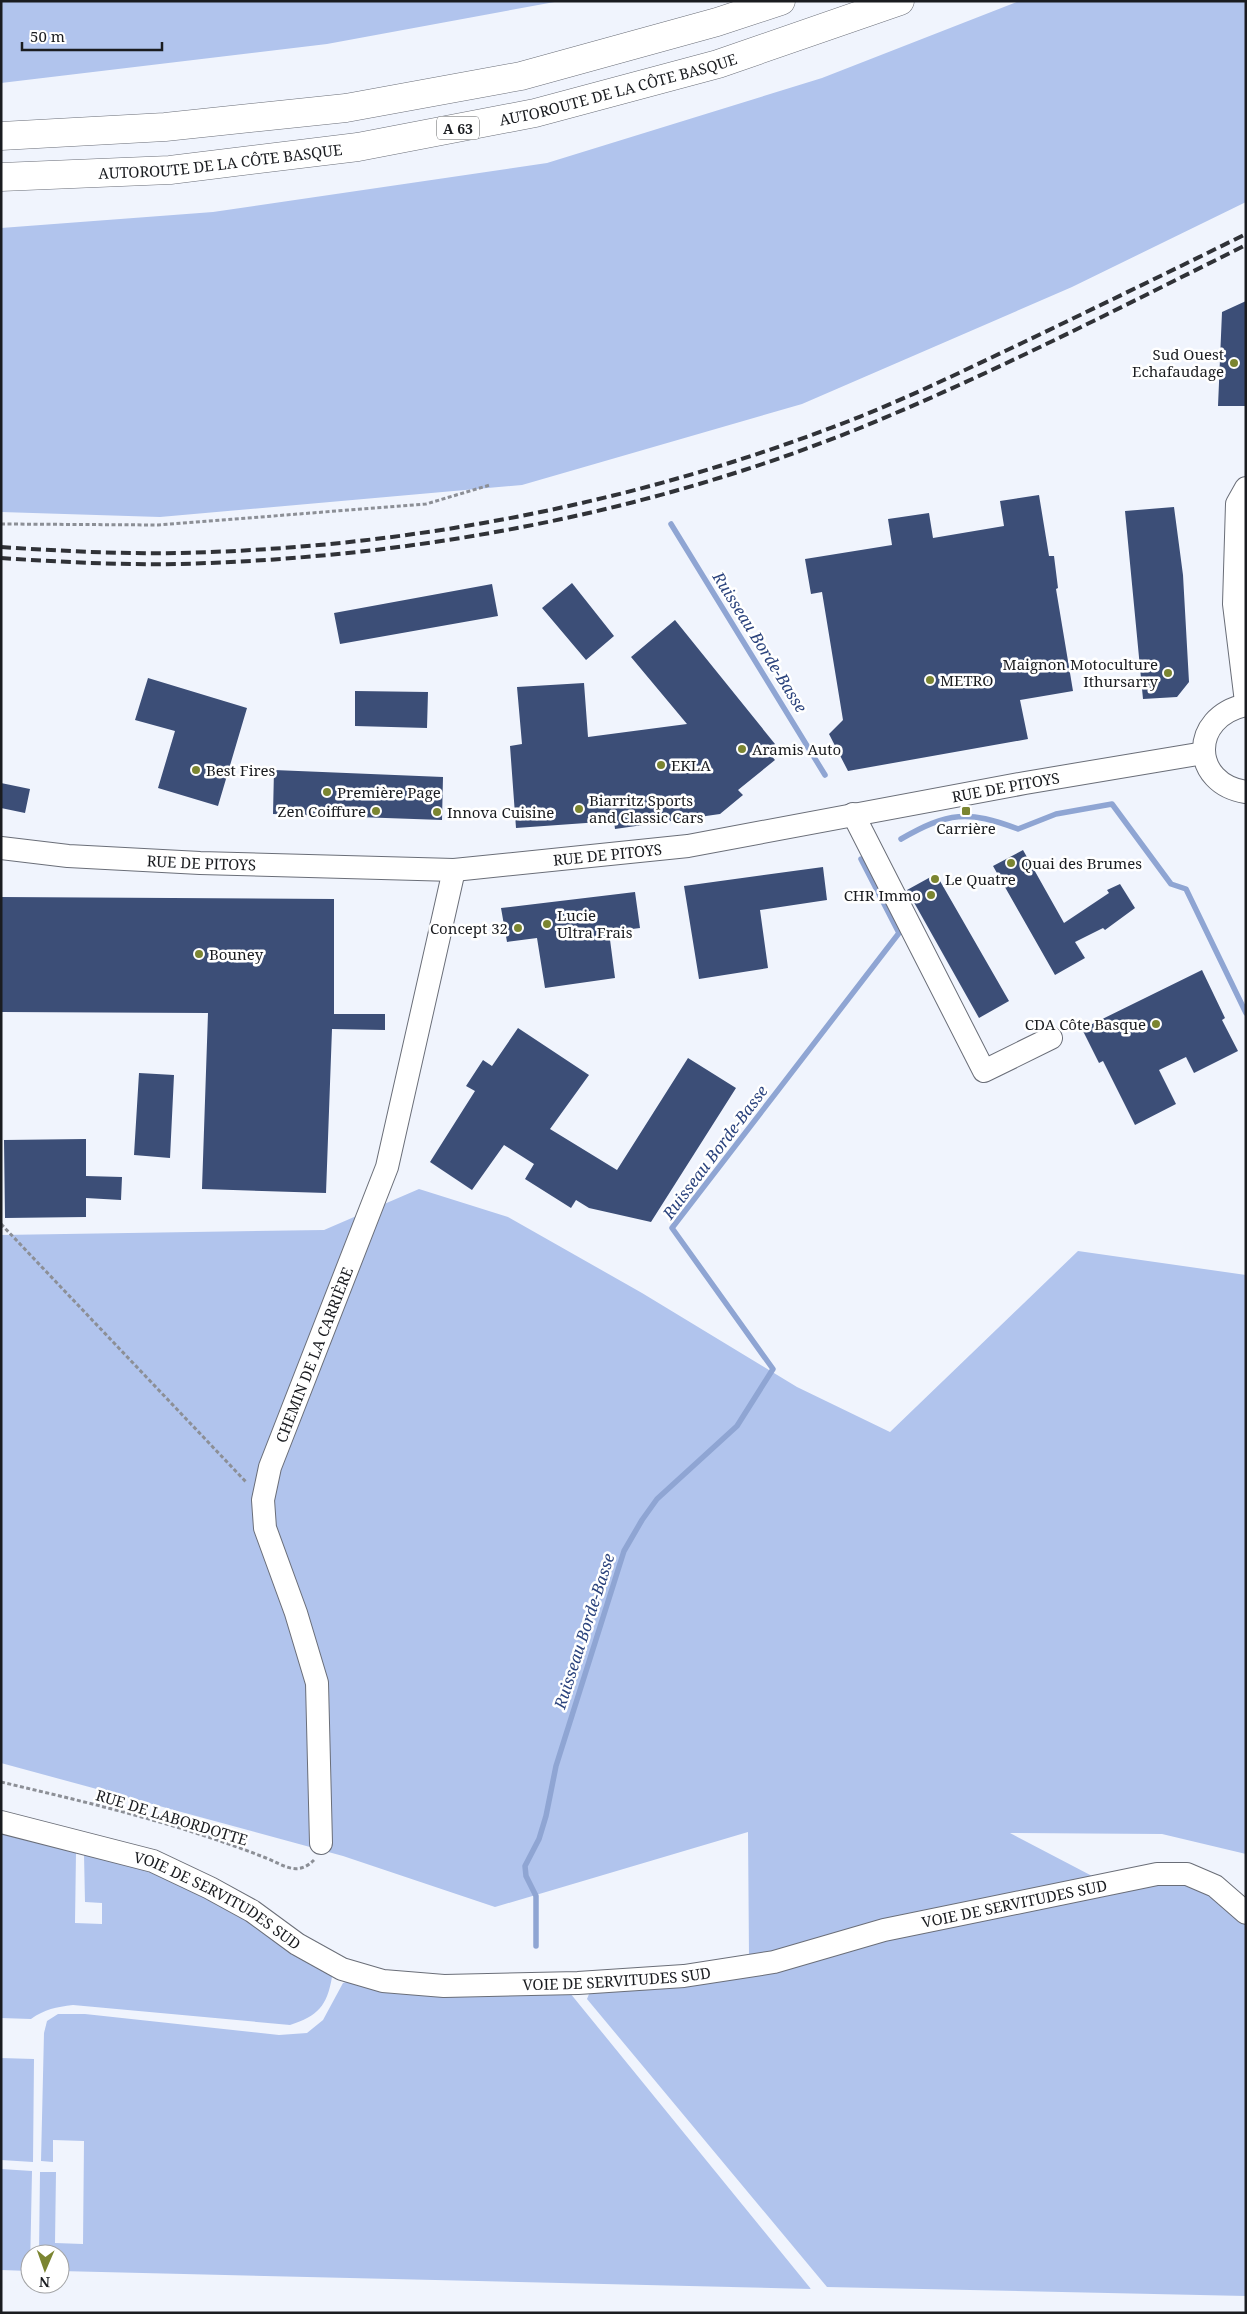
<svg xmlns="http://www.w3.org/2000/svg" width="1247" height="2314" viewBox="0 0 1247 2314" font-family="'Noto Serif',serif">
<style>
.green{fill:#b1c4ed}
.lines{fill:none;stroke-linecap:round;stroke-linejoin:round}
.stream{stroke:#8fa5d3;stroke-width:5.5}
.building{fill:#3c4e77}
.minor-casing{stroke:#6a6e78;stroke-width:24}
.highway-casing{stroke:#6a6e78;stroke-width:29}
.path{stroke:#8c8f96;stroke-width:3;stroke-dasharray:4 2.5;stroke-linecap:butt}
.minor{stroke:#fff;stroke-width:22}
.highway{stroke:#fff;stroke-width:28}
.rail{stroke:#303237;stroke-width:4;stroke-dasharray:10 5;stroke-linecap:butt}
.poi-dot{fill:#7b8531;stroke:#fff;stroke-width:2}
.labels{text-anchor:middle;dominant-baseline:central;stroke-width:5;stroke-linejoin:round;paint-order:stroke}
.shield{fill:#fff;stroke:#5f6063;stroke-width:1}
.shield-label{font-size:14px;font-weight:bold;fill:#1a1c20}
.street-label{font-size:15px;fill:#1a1c20;stroke:#fff}
.poi-label{font-size:15px;fill:#1a1c20;stroke:#fff;text-anchor:start}
.water-label{font-size:16px;font-style:italic;fill:#2b437d;stroke:#fff}
</style>
<rect width="100%" height="100%" fill="#f0f4fd"/>
<path class="green" d="M1,1h559l-233,43 -326,39z
M1019,1h227v201l-174,85 -270,117 -280,81 -362,32 -159,-5v-284l212,-16 334,-49 275,-85z
M419,1189l89,28 134,76 155,94 93,45 188,-181 168,24v579l-84,-20 -152,-1 84,44 -324,76 -21,3 -1,-124 -253,75 -152,-51 -342,-93v-528l323,-5z
M1,1825l75,27 -1,71 27,1v-21l-17,-1 -1,-48 65,10 173,99 10,14c-5,29 -14,39 -42,48l-217,-20c-17,2 -28,4 -42,14l-30,-1z
M1144,1881h52l50,38v377l-419,-9 -240,-288 4,-10z
M357,1979l213,14 241,296 -751,-18v-17h-21l1,-82h16l-1,71 28,1 1,-103 -31,-1v22l-12,-1 3,-128 3,-12 11,-7h27l194,21 28,-2 16,-13 20,-37z
M1,2058l33,1 -1,103 -32,-2z
M1,2169l31,2 -2,100 -29,-1z"/>
<g class="lines">
<path class="stream" d="M671,524l154,251
M901,839c47,-27 67,-29 117,-10l38,-15 56,-10 59,80 15,5 60,124
M536,1946v-50l-10,-20 -1,-10 14,-27 7,-23 10,-50 68,-215 18,-31 15,-21 80,-73 36,-57 -101,-141 227,-295 -38,-74"/>
</g>
<path class="building" d="M1246,301v105h-28l4,-94z
M1039,495l10,61h5l4,32 -2,1 17,102 -53,9 8,39 -180,32 -19,-37 14,-14 -21,-128 -11,2 -6,-35 87,-14 -4,-26 41,-6 4,25 71,-12 -4,-25z
M1174,507l9,68 6,107 -12,15 -34,2 -18,-188z
M572,583l42,53 -28,24 -44,-52z
M492,584l6,32 -158,28 -6,-31z
M675,620l100,124 -8,7 8,9 -37,30 5,5 -23,19 -105,15 -1,-8 -98,7 -6,-82 12,-2 -5,-57 67,-4 4,54 99,-13 -56,-67z
M148,678l99,30 -29,98 -60,-18 17,-57 -40,-11z
M355,691l73,1 -1,36 -72,-2z
M274,770l169,7 -1,43 -169,-6z
M1,783l29,6 -5,24 -24,-5z
M1023,850l41,73 45,-30 -2,-3 13,-6 15,24 -30,22 -2,-2 -28,14 10,16 -30,17 -62,-109z
M823,867l4,33 -67,10 8,58 -69,11 -15,-93z
M936,874l73,127 -30,17 -72,-128z
M635,892l5,36 -31,4 6,46 -70,10 -8,-50 -30,4 -6,-34z
M1,897l333,2v115h51v16l-53,-1 -6,164 -124,-4 6,-176 -207,-1z
M1202,970l23,48 -3,2 16,31 -44,22 -8,-16 -27,13 17,34 -41,21 -32,-64 -4,2 -17,-34z
M518,1028l71,47 -39,54 67,41 71,-112 48,30 -85,134 -62,-14 -13,-8 -5,8 -46,-29 9,-15 -30,-19 -32,45 -42,-28 45,-71 -9,-5 17,-26 9,6z
M139,1073l35,2 -4,83 -36,-3z
M86,1139v37l36,1 -1,23 -35,-2v19l-81,1 -1,-78z"/>
<g class="lines">
<g class="minor-casing">
<g id="minor">
<path d="M1246,488l-9,16 -3,100 12,98"/>
<path d="M1246,705c-57,12 -55,79 0,87"/>
<path d="M853,814l131,257 67,-33"/>
<path id="s1" d="M1,848l67,8 132,7 254,7 234,-24 337,-63 179,-30"/>
<path id="s2" d="M1,1822l152,39 57,27 42,23 45,33 45,25 41,12 61,5 134,-3 106,-7 90,-14 110,-32 273,-56h30l28,12 31,27"/>
<path id="s3" d="M321,1843l-4,-160 -21,-70 -31,-85 -2,-28 7,-33 117,-300 67,-297"/>
</g>
</g>
<g class="highway-casing">
<g id="highway">
<path d="M1,136l164,-9 181,-19 175,-32 196,-54 64,-21"/>
<path id="s4" d="M1,177l169,-7 188,-23 177,-34 183,-49 182,-63"/>
</g>
</g>
<path class="path" d="M1,524l157,1 268,-21 64,-19
M1,1224l246,259
M1,1782c89,21 180,42 265,76 18,7 31,19 48,2"/>
<use href="#minor" class="minor"/>
<use href="#highway" class="highway"/>
<path class="rail" d="M1,547c59,4 118,7 177,6 230,-5 457,-49 671,-132 59,-23 116,-51 173,-78 75,-36 149,-72 224,-109
M1,558c59,4 118,7 177,6 231,-6 462,-48 677,-134 133,-54 262,-121 391,-185"/>
</g>
<g class="poi-dot">
<circle cx="1234" cy="363" r="5"/>
<circle cx="1168" cy="673" r="5"/>
<circle cx="930" cy="680" r="5"/>
<circle cx="742" cy="749" r="5"/>
<circle cx="661" cy="765" r="5"/>
<circle cx="196" cy="770" r="5"/>
<circle cx="327" cy="792" r="5"/>
<circle cx="579" cy="809" r="5"/>
<circle cx="376" cy="811" r="5"/>
<rect x="961" y="806" width="10" height="10" rx="2.5"/>
<circle cx="437" cy="812" r="5"/>
<circle cx="1011" cy="863" r="5"/>
<circle cx="935" cy="879" r="5"/>
<circle cx="931" cy="895" r="5"/>
<circle cx="547" cy="924" r="5"/>
<circle cx="518" cy="928" r="5"/>
<circle cx="199" cy="954" r="5"/>
<circle cx="1156" cy="1024" r="5"/>
</g>
<g class="labels">
<rect class="shield" x="437" y="116.5" width="42" height="23" rx="4"/>
<g class="shield-label">
<text x="458" y="128">A 63</text>
</g>
<g class="street-label">
<text stroke="none"><textPath href="#s4" startOffset="625">AUTOROUTE DE LA CÔTE BASQUE</textPath></text>
<text stroke="none"><textPath href="#s4" startOffset="220">AUTOROUTE DE LA CÔTE BASQUE</textPath></text>
<text stroke="none"><textPath href="#s1" startOffset="1012">RUE DE PITOYS</textPath></text>
<text stroke="none"><textPath href="#s1" startOffset="608">RUE DE PITOYS</textPath></text>
<text stroke="none"><textPath href="#s1" startOffset="201">RUE DE PITOYS</textPath></text>
<text stroke="none"><textPath href="#s3" startOffset="506">CHEMIN DE LA CARRIÈRE</textPath></text>
<text transform="translate(172 1817) rotate(17)">RUE DE LABORDOTTE</text>
<text stroke="none"><textPath href="#s2" startOffset="232">VOIE DE SERVITUDES SUD</textPath></text>
<text stroke="none"><textPath href="#s2" startOffset="1058">VOIE DE SERVITUDES SUD</textPath></text>
<text stroke="none"><textPath href="#s2" startOffset="652">VOIE DE SERVITUDES SUD</textPath></text>
</g>
<g class="poi-label">
<text x="1224" y="354" text-anchor="end">Sud Ouest<tspan x="1224" dy="17">Echafaudage</tspan></text>
<text x="1158" y="664" text-anchor="end">Maignon Motoculture<tspan x="1158" dy="17">Ithursarry</tspan></text>
<text x="940" y="680">METRO</text>
<text x="752" y="749">Aramis Auto</text>
<text x="671" y="765">EKLA</text>
<text x="206" y="770">Best Fires</text>
<text x="337" y="792">Première Page</text>
<text x="589" y="800">Biarritz Sports<tspan x="589" dy="17">and Classic Cars</tspan></text>
<text x="366" y="811" text-anchor="end">Zen Coiffure</text>
<text x="447" y="812">Innova Cuisine</text>
<text x="966" y="828" text-anchor="middle">Carrière</text>
<text x="1021" y="863">Quai des Brumes</text>
<text x="945" y="879">Le Quatre</text>
<text x="921" y="895" text-anchor="end">CHR Immo</text>
<text x="557" y="915">Lucie<tspan x="557" dy="17">Ultra Frais</tspan></text>
<text x="508" y="928" text-anchor="end">Concept 32</text>
<text x="209" y="954">Bouney</text>
<text x="1146" y="1024" text-anchor="end">CDA Côte Basque</text>
</g>
<g class="water-label">
<text transform="translate(760 642) rotate(58)">Ruisseau Borde-Basse</text>
<text transform="translate(715 1152) rotate(-53)">Ruisseau Borde-Basse</text>
<text transform="translate(584 1631) rotate(-72)">Ruisseau Borde-Basse</text>
</g>
</g>
<rect width="1247" height="2314" fill="none" stroke="#1a1c20" stroke-width="5"/>
<g transform="translate(45 2269) rotate(182)"><circle r="24" fill="#ffffff" stroke="#a3a4a6"/>
<path d="M0-4L9 19L0 12L-9 19Z" fill="#7b8531"/>
<text y="-8" font-size="14" font-weight="bold" text-anchor="middle" fill="#1a1c20">N</text>
</g>
<path d="M22 42v8h140v-8" fill="none" stroke="#1a1c20" stroke-width="2.5"/>
<text x="30" y="42" font-size="15" fill="#1a1c20" stroke="#ffffff" stroke-width="4" paint-order="stroke">50 m</text>
</svg>
